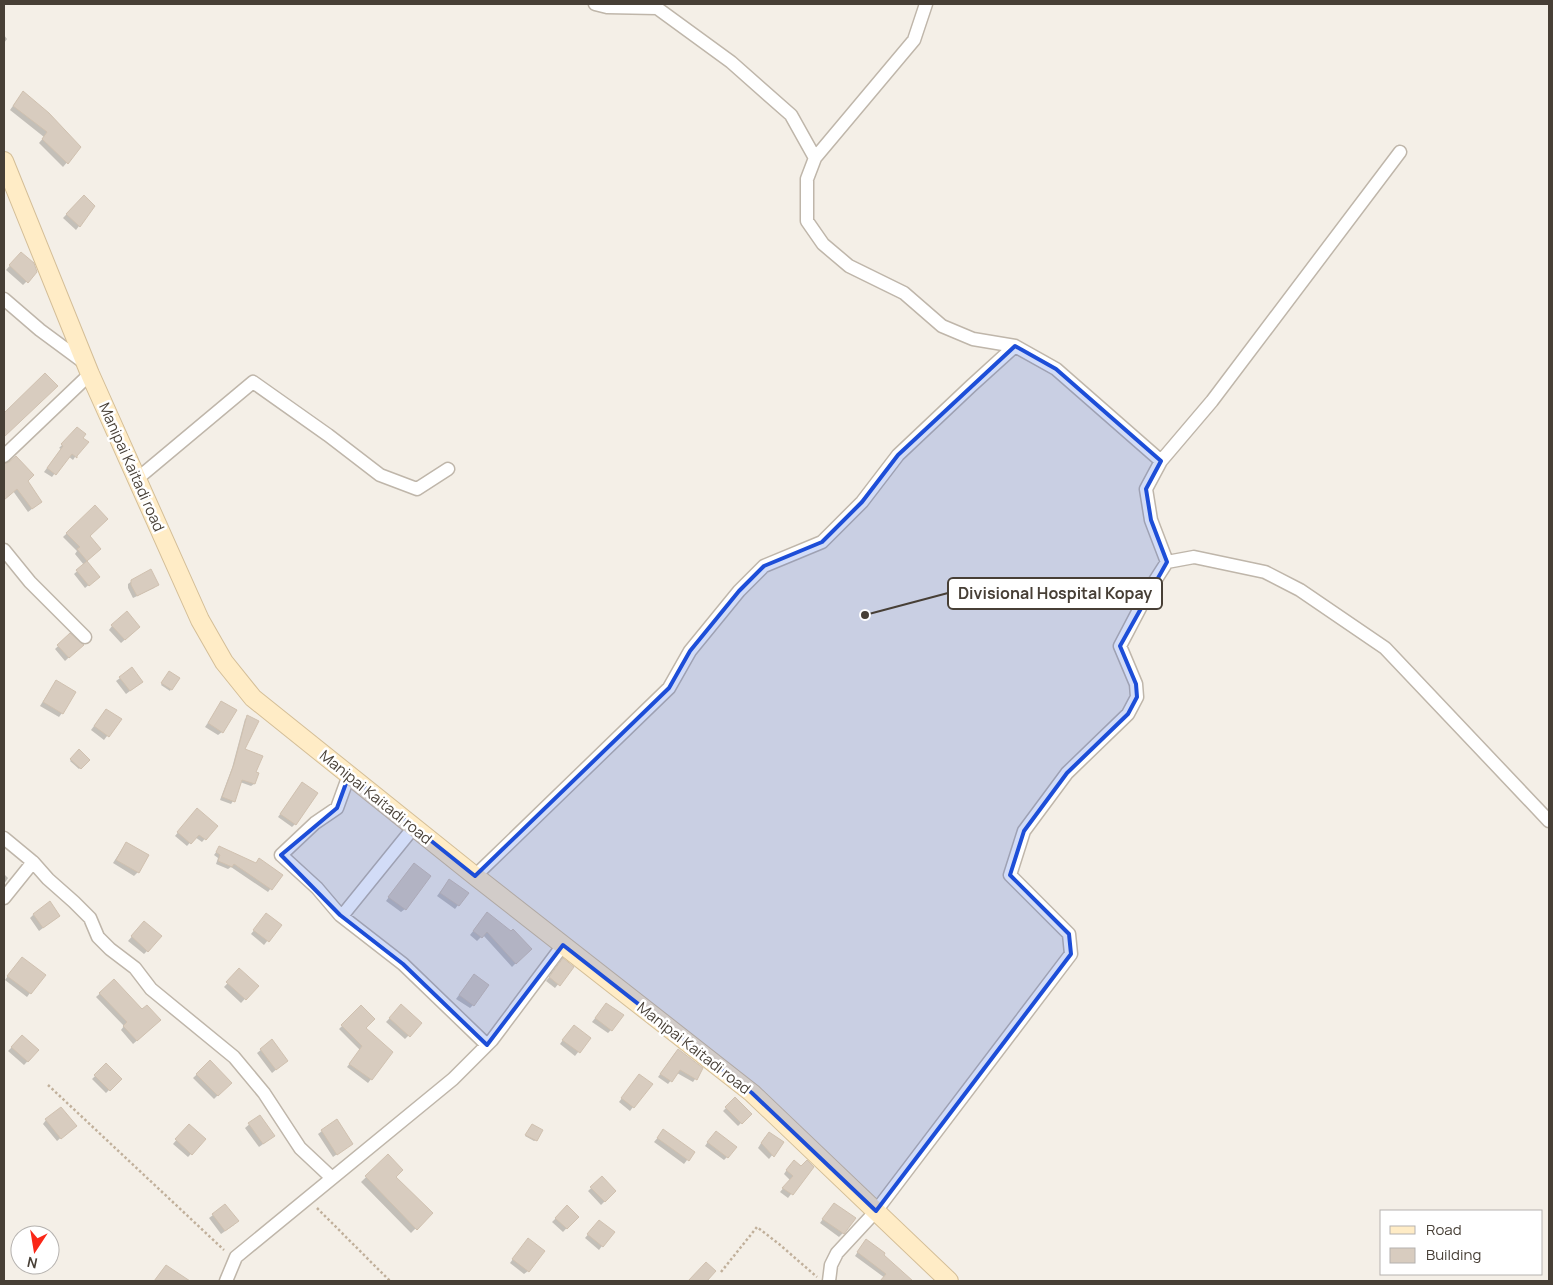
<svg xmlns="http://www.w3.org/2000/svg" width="1553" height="1285" viewBox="0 0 1553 1285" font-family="Manrope,sans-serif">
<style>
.shadow{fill:#0003}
.building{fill:#d8ccbf;stroke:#d0c1b0}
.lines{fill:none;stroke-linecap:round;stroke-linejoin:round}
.minor-casing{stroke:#bfb6aa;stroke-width:15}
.secondary-casing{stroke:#d4be97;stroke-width:20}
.path{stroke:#c1b09b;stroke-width:2.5;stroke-dasharray:2.5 2.5;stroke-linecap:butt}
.minor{stroke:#fff;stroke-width:12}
.secondary{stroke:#ffecc6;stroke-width:18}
.marked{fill:#1d4ed8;fill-opacity:0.2;stroke:#1d4ed8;stroke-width:4;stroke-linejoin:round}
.labels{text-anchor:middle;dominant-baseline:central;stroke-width:5;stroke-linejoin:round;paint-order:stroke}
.street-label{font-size:15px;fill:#473f36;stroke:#fff}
.leader{fill:none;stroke:#473f36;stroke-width:2}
.callout-dot{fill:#473f36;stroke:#fff;stroke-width:2}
.callout{fill:#fff;stroke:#473f36;stroke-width:2}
.callout-label{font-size:16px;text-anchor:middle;font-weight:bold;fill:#473f36}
</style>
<rect width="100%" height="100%" fill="#f4efe7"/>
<path class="shadow" d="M4,35l3,4 -3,4z
M20,96l60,51 -17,20 -24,-24 5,-6 -34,-27z
M84,196l-5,30 -3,4 -13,-12z
M21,253l15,19 -13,13 -17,-15z
M78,429l-3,28 -2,3 -5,-4 -16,21 -8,-5 17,-23 -2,-1z
M16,458l21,47 -9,7 -15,-21 -9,8v-31z
M94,507l-6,29 8,16 -10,9 12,16 -13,11 -11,-14 10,-9 -9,-11 2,-3 -14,-14z
M132,581l25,3 -3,4 -21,10 -5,-10v-4z
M112,626l23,5 -14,12 -12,-13z
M70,635l12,10 -17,16 -10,-12z
M168,674l3,15 -1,2 -9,-6z
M120,678l18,7 -12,9 -10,-13z
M56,681l6,32 -3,4 -19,-11z
M222,702v30l-4,3 -13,-8z
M103,714l17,5 -16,21 -13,-10z
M248,717l-5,32 12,24 -1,11 -3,2 -11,-4 -7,19 -2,3 -11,-4 12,-32 13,-49z
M79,751l10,9 -10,9 -9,-8z
M299,787l-4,37 -3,3 -14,-10z
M194,813l22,13 -14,16 -7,-5 -8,9 -12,-10z
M126,843l12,29 -4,4 -21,-13z
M219,848l62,27 -13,17 -37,-25 -3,2 -12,-5 2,-6 -4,-3z
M410,868l-5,41 -4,3 -15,-11z
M4,874l4,4 -4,6z
M446,884l12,21 -3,4 -18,-13z
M33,915l22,4 -16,12 -9,-13z
M484,917l46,32 -18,18 -29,-32 -6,6 -7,-6z
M263,919l17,6 -16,20 -13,-11z
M141,926l6,25 -3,3 -16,-13z
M19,962l11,31 -3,4 -22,-17z
M560,964l12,3 -17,21 -9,-7z
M240,970l17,16 -16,17 -17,-16z
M470,980l3,25 -3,3 -14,-9z
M114,981l42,43 -23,20 -12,-14 3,-4 -28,-29z
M401,1006l20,17 -16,16 -19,-17z
M361,1007l3,21 27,25 -23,30 -21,-16 13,-17 -21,-21z
M603,1008l8,22 -3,3 -16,-11z
M570,1030l19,8 -14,18 -15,-12z
M22,1037l15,14 -13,14 -16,-14z
M272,1041l11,23 -11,9 -15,-20z
M675,1053l27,16 -9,13 -16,-9 -9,11 -10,-7z
M210,1062l20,21 -16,16 -21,-21z
M106,1065l14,14 -14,14 -14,-14z
M636,1079l-3,28 -3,4 -11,-9z
M735,1099l15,15 -12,12 -15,-15z
M259,1116l11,23 -11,8 -14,-19z
M46,1120l25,9 -14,12 -14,-17z
M189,1125l16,14 -17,18 -15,-13z
M531,1127l5,13 -2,1 -9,-5z
M322,1131l29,13 -18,13 -15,-23z
M660,1135l33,17 -9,12 -30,-22z
M712,1136l15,21 -3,3 -19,-14z
M765,1137l17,6 -13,16 -11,-11z
M388,1156l6,21 37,36 -20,20 -50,-51z
M790,1165l11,3 11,-1 -24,31 -8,-6 10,-12 -6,-6z
M602,1178l13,13 -14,14 -13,-14z
M567,1207l10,10 -14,15 -11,-10z
M831,1208l12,25 -4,4 -19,-14z
M213,1215l21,10 -13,9 -12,-16z
M596,1225l6,21 -3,4 -14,-12z
M525,1243l3,28 -4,3 -14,-11z
M863,1244l19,11 28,26h-26l-1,-1 2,-2 -30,-22z"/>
<path class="building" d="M23,91l26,22 32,34 -13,17 -26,-25 5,-7 -34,-26z
M84,195l11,11 -15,21 -14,-13z
M21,252l13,11 3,9 -9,11 -19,-18z
M45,373l13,13 -54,51v-24z
M77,427l9,7 -3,4 6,4 -12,14v2l-5,-4 -16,21 -9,-7 16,-22 -2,-2z
M16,456l18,19 -6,6 14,21 -10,7 -15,-20 -13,11v-36l5,-2z
M95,505l13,14 -18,17 11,13 -14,12 -10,-12 3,-2 -14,-14z
M87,561l13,16 -11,9 -13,-16z
M151,569l8,16 -22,11 -6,-11v-5z
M127,611l13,16 -15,13 -14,-15z
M70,633l14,12 -15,13 -12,-13z
M132,667l11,15 -13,9 -11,-14z
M169,671l11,7 -8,12 -11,-7z
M56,680l20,12 -13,22 -20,-12z
M221,701l16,9 -14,23 -15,-10z
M106,709l16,10 -13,18 -15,-11z
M247,715l12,6 -14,28 18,7 -7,16 3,1 -4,11 -13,-4 -7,22 -13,-5 12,-33z
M79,749l11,11 -9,9 -11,-10z
M302,782l16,11 -22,32 -16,-11z
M197,808l21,18 -12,14 -7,-5 -8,9 -14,-12z
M126,842l23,13 -10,18 -23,-13z
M219,846l37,17 3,-5 24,17 -11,15 -38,-26 -2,3 -14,-6 2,-6 -4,-3z
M414,863l17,13 -25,34 -18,-13z
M449,879l20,14 -10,13 -19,-13z
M50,901l10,15 -17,12 -10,-14z
M487,912l24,19 2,-2 19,20 -16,15 -29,-32 -5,6 -9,-7z
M266,913l16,12 -13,17 -16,-12z
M144,921l18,15 -14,16 -17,-16z
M22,957l24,18 -15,19 -24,-18z
M563,958l11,9 -14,19 -11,-9z
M239,968l20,18 -13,14 -20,-18z
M474,974l15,11 -15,21 -15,-11z
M114,979l28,30 5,-4 14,15 -24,21 -14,-15 4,-4 -28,-29z
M606,1003l18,12 -12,16 -17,-13z
M401,1004l21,19 -12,14 -21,-19z
M361,1005l14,14 -9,9 27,24 -21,28 -23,-16 13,-18 -21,-21z
M574,1025l17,13 -11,15 -18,-13z
M22,1035l17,15 -11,12 -17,-15z
M272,1039l16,22 -12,9 -16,-21z
M678,1049l25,19 -6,12 -17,-10 -8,12 -12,-8z
M210,1060l22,23 -14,13 -22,-22z
M106,1063l16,16 -12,12 -16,-16z
M639,1074l14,10 -19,24 -13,-10z
M735,1097l17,17 -10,10 -17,-17z
M61,1107l16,19 -16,13 -16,-20z
M260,1115l15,21 -12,8 -15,-21z
M337,1119l16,25 -16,11 -16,-25z
M189,1124l17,15 -14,16 -17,-16z
M532,1124l11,6 -6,11 -12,-6z
M663,1129l32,23 -6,9 -32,-23z
M716,1131l21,16 -9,11 -21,-16z
M769,1132l15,10 -10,15 -13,-14z
M388,1154l15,16 -7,7 37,36 -16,17 -52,-54z
M794,1160l7,6 6,-6 7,7 -21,28 -11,-7 11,-12 -7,-6z
M602,1176l14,15 -11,11 -15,-15z
M834,1203l22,15 -12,16 -22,-15z
M225,1204l14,17 -14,10 -13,-17z
M567,1205l12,12 -12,12 -12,-11z
M599,1220l16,12 -12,15 -16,-13z
M528,1238l17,13 -16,21 -17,-13z
M866,1239l19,14 -1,2 29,26h-33l6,-7 -29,-22z
M706,1262l10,9 -9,10h-19z
M166,1265l24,16h-36z"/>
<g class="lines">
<g class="minor-casing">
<path id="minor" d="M595,4l12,3 50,1 74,54 60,53 24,43 -8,21v42l16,23 26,22 55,27 38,33 31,13 42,7 41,23 105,92
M815,158l99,-118 12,-36
M4,299l36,31 46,34
M4,456l86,-82
M137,479l116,-97 75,53 52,40 37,14 31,-20
M4,550l26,32 55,55
M1167,562l-16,-42 -5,-31 15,-28 51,-60 188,-249
M349,775l-12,33 -22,15 -34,32 36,33 23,27 63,49 84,81
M4,838l29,24 15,17 26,23 16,16 8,19 12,12 25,19 16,21 83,68 30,36 36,55 32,30
M475,876l194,-188 21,-37 49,-60 25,-25 58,-24 40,-40 36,-47 73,-69 44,-40
M4,898l29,-36
M342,916l72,-89
M226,1281l10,-24 217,-178 39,-39 71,-95
M829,1281l2,-16 6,-12 39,-42 195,-257 -2,-20 -59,-59 14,-44 43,-58 61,-59 9,-17 -1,-13 -16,-38 31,-59 16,-25 27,-5 71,15 35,18 85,58 164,173"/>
</g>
<g class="secondary-casing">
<path id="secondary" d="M4,161l86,213 110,246 24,42 29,36 222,178 277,217 197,188"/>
</g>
<path class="path" d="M48,1085l176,165
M317,1208l73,73
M721,1272l36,-45 22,17 38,33"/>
<use href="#minor" class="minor"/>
<use href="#secondary" class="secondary"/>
</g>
<path class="marked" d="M1015,346l41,23 105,92 -15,28 5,31 16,42 -47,84 16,38 1,13 -9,17 -61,59 -43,58 -14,44 59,59 2,20 -195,257 -124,-118 -189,-148 -76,100 -84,-81 -63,-49 -59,-60 56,-47 12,-33 126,101 194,-188 21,-37 49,-60 25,-25 58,-24 40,-40 36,-47z"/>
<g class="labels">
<g class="street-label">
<text transform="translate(132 467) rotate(66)">Manipai Kaitadi road</text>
<text transform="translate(376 797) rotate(39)">Manipai Kaitadi road</text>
<text transform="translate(694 1048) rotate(38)">Manipai Kaitadi road</text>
</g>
</g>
<path class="leader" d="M865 615L948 593"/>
<circle class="callout-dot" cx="865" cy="615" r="5"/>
<rect class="callout" x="948" y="578" width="214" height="31" rx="5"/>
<g class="callout-label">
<text x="1055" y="599">Divisional Hospital Kopay</text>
</g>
<rect width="1553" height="1285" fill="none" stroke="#473f36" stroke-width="10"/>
<rect x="1380" y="1210" width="162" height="65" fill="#ffffff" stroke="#b5b2af"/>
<rect x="1390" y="1226" width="25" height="8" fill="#ffecc6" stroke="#b5b2af"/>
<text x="1426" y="1235" font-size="15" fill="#473f36">Road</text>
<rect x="1390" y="1248" width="25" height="15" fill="#d8ccbf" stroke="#b5b2af"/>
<text x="1426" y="1260" font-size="15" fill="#473f36">Building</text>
<g transform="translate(35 1250) rotate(192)"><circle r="24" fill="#ffffff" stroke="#b5b2af"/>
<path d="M0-4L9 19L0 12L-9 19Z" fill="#fa2718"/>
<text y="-8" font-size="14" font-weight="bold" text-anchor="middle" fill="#473f36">N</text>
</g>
</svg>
